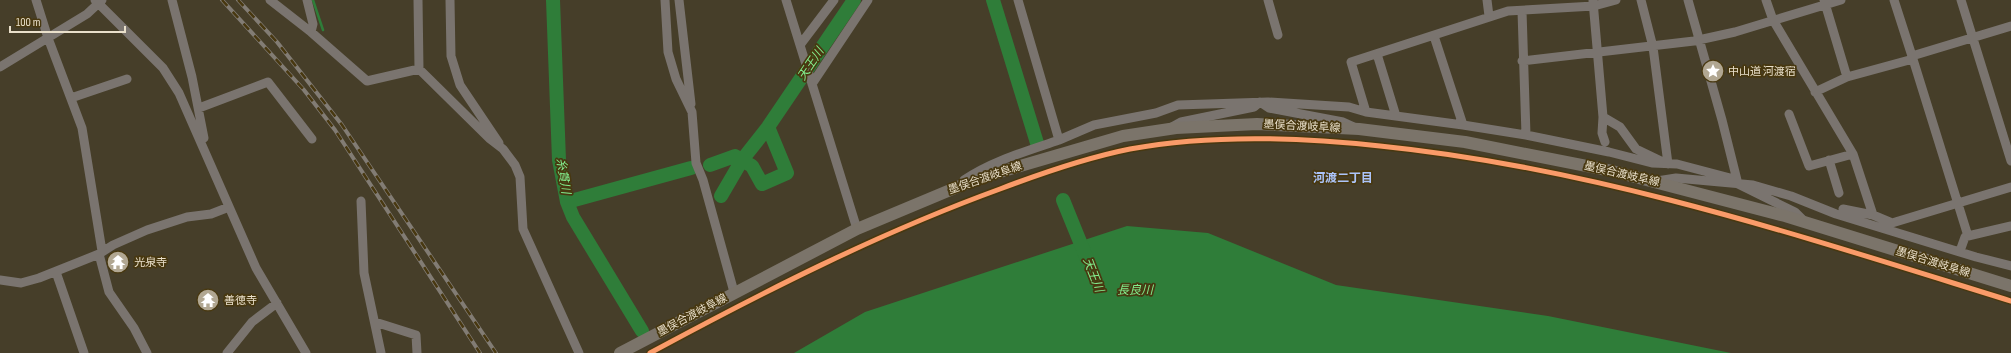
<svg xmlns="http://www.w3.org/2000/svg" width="2011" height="353" viewBox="0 0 2011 353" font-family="'Sofia Sans Condensed','Noto Sans JP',sans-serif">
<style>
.water{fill:#2f7d39}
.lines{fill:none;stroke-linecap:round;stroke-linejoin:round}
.stream{stroke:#2f7d39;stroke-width:2.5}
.river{stroke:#2f7d39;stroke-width:14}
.minor{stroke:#7a746f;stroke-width:9}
.major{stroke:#7b746a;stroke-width:12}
.rail-casing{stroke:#827c74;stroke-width:4}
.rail{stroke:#483810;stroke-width:2.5;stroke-dasharray:8;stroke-linecap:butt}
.cycleway-casing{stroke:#483810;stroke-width:8}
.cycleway{stroke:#fa9b69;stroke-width:5}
.labels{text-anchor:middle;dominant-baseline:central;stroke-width:3.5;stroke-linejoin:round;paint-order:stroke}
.poi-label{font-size:11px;fill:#eae0cb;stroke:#483810;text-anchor:start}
.street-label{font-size:11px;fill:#eae0cb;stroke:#483810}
.water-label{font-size:12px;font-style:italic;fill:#82ee8e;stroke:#483810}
.neighbourhood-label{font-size:12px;font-weight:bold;fill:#acc4f9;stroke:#483810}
</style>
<rect width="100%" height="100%" fill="#463e29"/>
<path class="water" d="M1127,226l81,7 128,52 212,31 183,37h-937l71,-41z"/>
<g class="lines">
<path class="stream" d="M313,0l10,30"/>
<path class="river" d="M553,0l6,160 8,42 6,15 69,114
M993,0l44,143
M710,165l25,-9 17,10 10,18 25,-11 -19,-46
M721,196l21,-36 26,-33 86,-127
M1063,200l24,59
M567,202l124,-34"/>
<path class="minor" d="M36,0l12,38 34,90 20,123
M95,0l68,68 16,25 77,175 50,85
M172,0l20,77 12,61
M270,0l41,32 56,49 52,-12
M307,0l6,24 -2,8
M418,0l1,69 71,70 13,10 12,16 5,12 3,52 56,124
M450,0l1,56 9,29 39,58
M665,0l3,52 8,27 16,33 4,51 7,17 31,112
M679,0l12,104
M786,0l71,229
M1268,0l10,35
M1487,0l2,16
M1641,0l12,47 15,117
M1688,0l34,120 16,64 57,28 9,9
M1766,0l7,20 80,134 20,61 19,8 119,-36
M1824,0l23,77
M1894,0l18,56 99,-30
M1961,0l50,161
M1593,1l10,116 -1,16 3,9
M1522,11l4,124 83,17 43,11 25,1 57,15
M1434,36l29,89 63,10
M800,45l34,-45
M1377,54l19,62
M1912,56l56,180 -3,1 -5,14
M1522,61l172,-20 41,-9 106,-32
M0,67l87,-53 15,-14
M812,84l56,-84
M1815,92l32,-15 66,-18
M71,98l56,-19
M199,108l69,-26 44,57
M1366,112l97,13
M1789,114l20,52 44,-12
M1603,117l17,10 16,22 25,12
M1172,127l9,-5 73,-15 6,-5 9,6 74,14 11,5
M1059,140l35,-15 62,-12 22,-8 90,-3 81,5 17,5 -15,-50 157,-51 86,-5 22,-6
M1829,160l10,33
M964,180c28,-19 63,-29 95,-40l-41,-140
M1657,181l19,-3 77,7 38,11 45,18 140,43 35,9
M361,201l3,72 17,80
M1843,209l30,6
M1968,236l43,-10
M99,254l10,38 25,36 13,25
M56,272l28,81
M0,280l21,3 18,-5 60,-24 14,-9 34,-15 40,-13 24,-3 18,-7
M375,322l41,13 1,18
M227,353l25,-31 25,-19"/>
<path class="major" d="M620,353l237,-124 122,-51 144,-42 53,-8 81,-4 102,5 106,13 147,29 173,45 226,70"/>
<g class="rail-casing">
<path id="rail" d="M222,0l82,90 31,40 145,223
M238,0l39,42 65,83 154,228"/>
</g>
<use href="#rail" class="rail"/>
<g class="cycleway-casing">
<path id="cycleway" d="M650,353c113,-61 229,-120 350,-164 42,-16 85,-31 130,-40 81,-15 168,-12 250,-3 217,22 424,91 631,155"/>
</g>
<use href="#cycleway" class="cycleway"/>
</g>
<defs>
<g id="sight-disc" transform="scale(1.15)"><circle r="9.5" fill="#b1a792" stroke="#483810"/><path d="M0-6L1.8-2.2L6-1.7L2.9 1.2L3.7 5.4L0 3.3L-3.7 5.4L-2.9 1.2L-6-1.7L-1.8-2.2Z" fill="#fff"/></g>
<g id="temple-disc" transform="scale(1.15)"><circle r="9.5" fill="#b1a792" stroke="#483810"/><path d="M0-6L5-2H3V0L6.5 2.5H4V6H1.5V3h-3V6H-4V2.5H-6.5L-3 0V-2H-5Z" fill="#fff"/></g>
</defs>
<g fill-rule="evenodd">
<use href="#sight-disc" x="1713" y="71"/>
<use href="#temple-disc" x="118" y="262"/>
<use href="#temple-disc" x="208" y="300"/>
</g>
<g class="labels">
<g class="poi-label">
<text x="1728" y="71">中山道 河渡宿</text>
<text x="134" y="262">光泉寺</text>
<text x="224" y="300">善徳寺</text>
</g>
<g class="street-label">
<text transform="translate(1302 126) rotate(3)">墨俣合渡岐阜線</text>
<text transform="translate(1622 174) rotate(13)">墨俣合渡岐阜線</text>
<text transform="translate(985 178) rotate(-19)">墨俣合渡岐阜線</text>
<text transform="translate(1933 262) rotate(17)">墨俣合渡岐阜線</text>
<text transform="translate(692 315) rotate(-28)">墨俣合渡岐阜線</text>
</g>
<g class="water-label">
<text transform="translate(811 64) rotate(-56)">天王川</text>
<text transform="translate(563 176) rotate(81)">糸貫川</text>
<text transform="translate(1093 275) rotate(69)">天王川</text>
<text x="1135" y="290">長良川</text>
</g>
<g class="neighbourhood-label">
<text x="1343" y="178">河渡二丁目</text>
</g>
</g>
<path d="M10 26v6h115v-6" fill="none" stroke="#eae0cb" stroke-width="2"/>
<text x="16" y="26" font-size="12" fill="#eae0cb" stroke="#483810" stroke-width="3" paint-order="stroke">100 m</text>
</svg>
